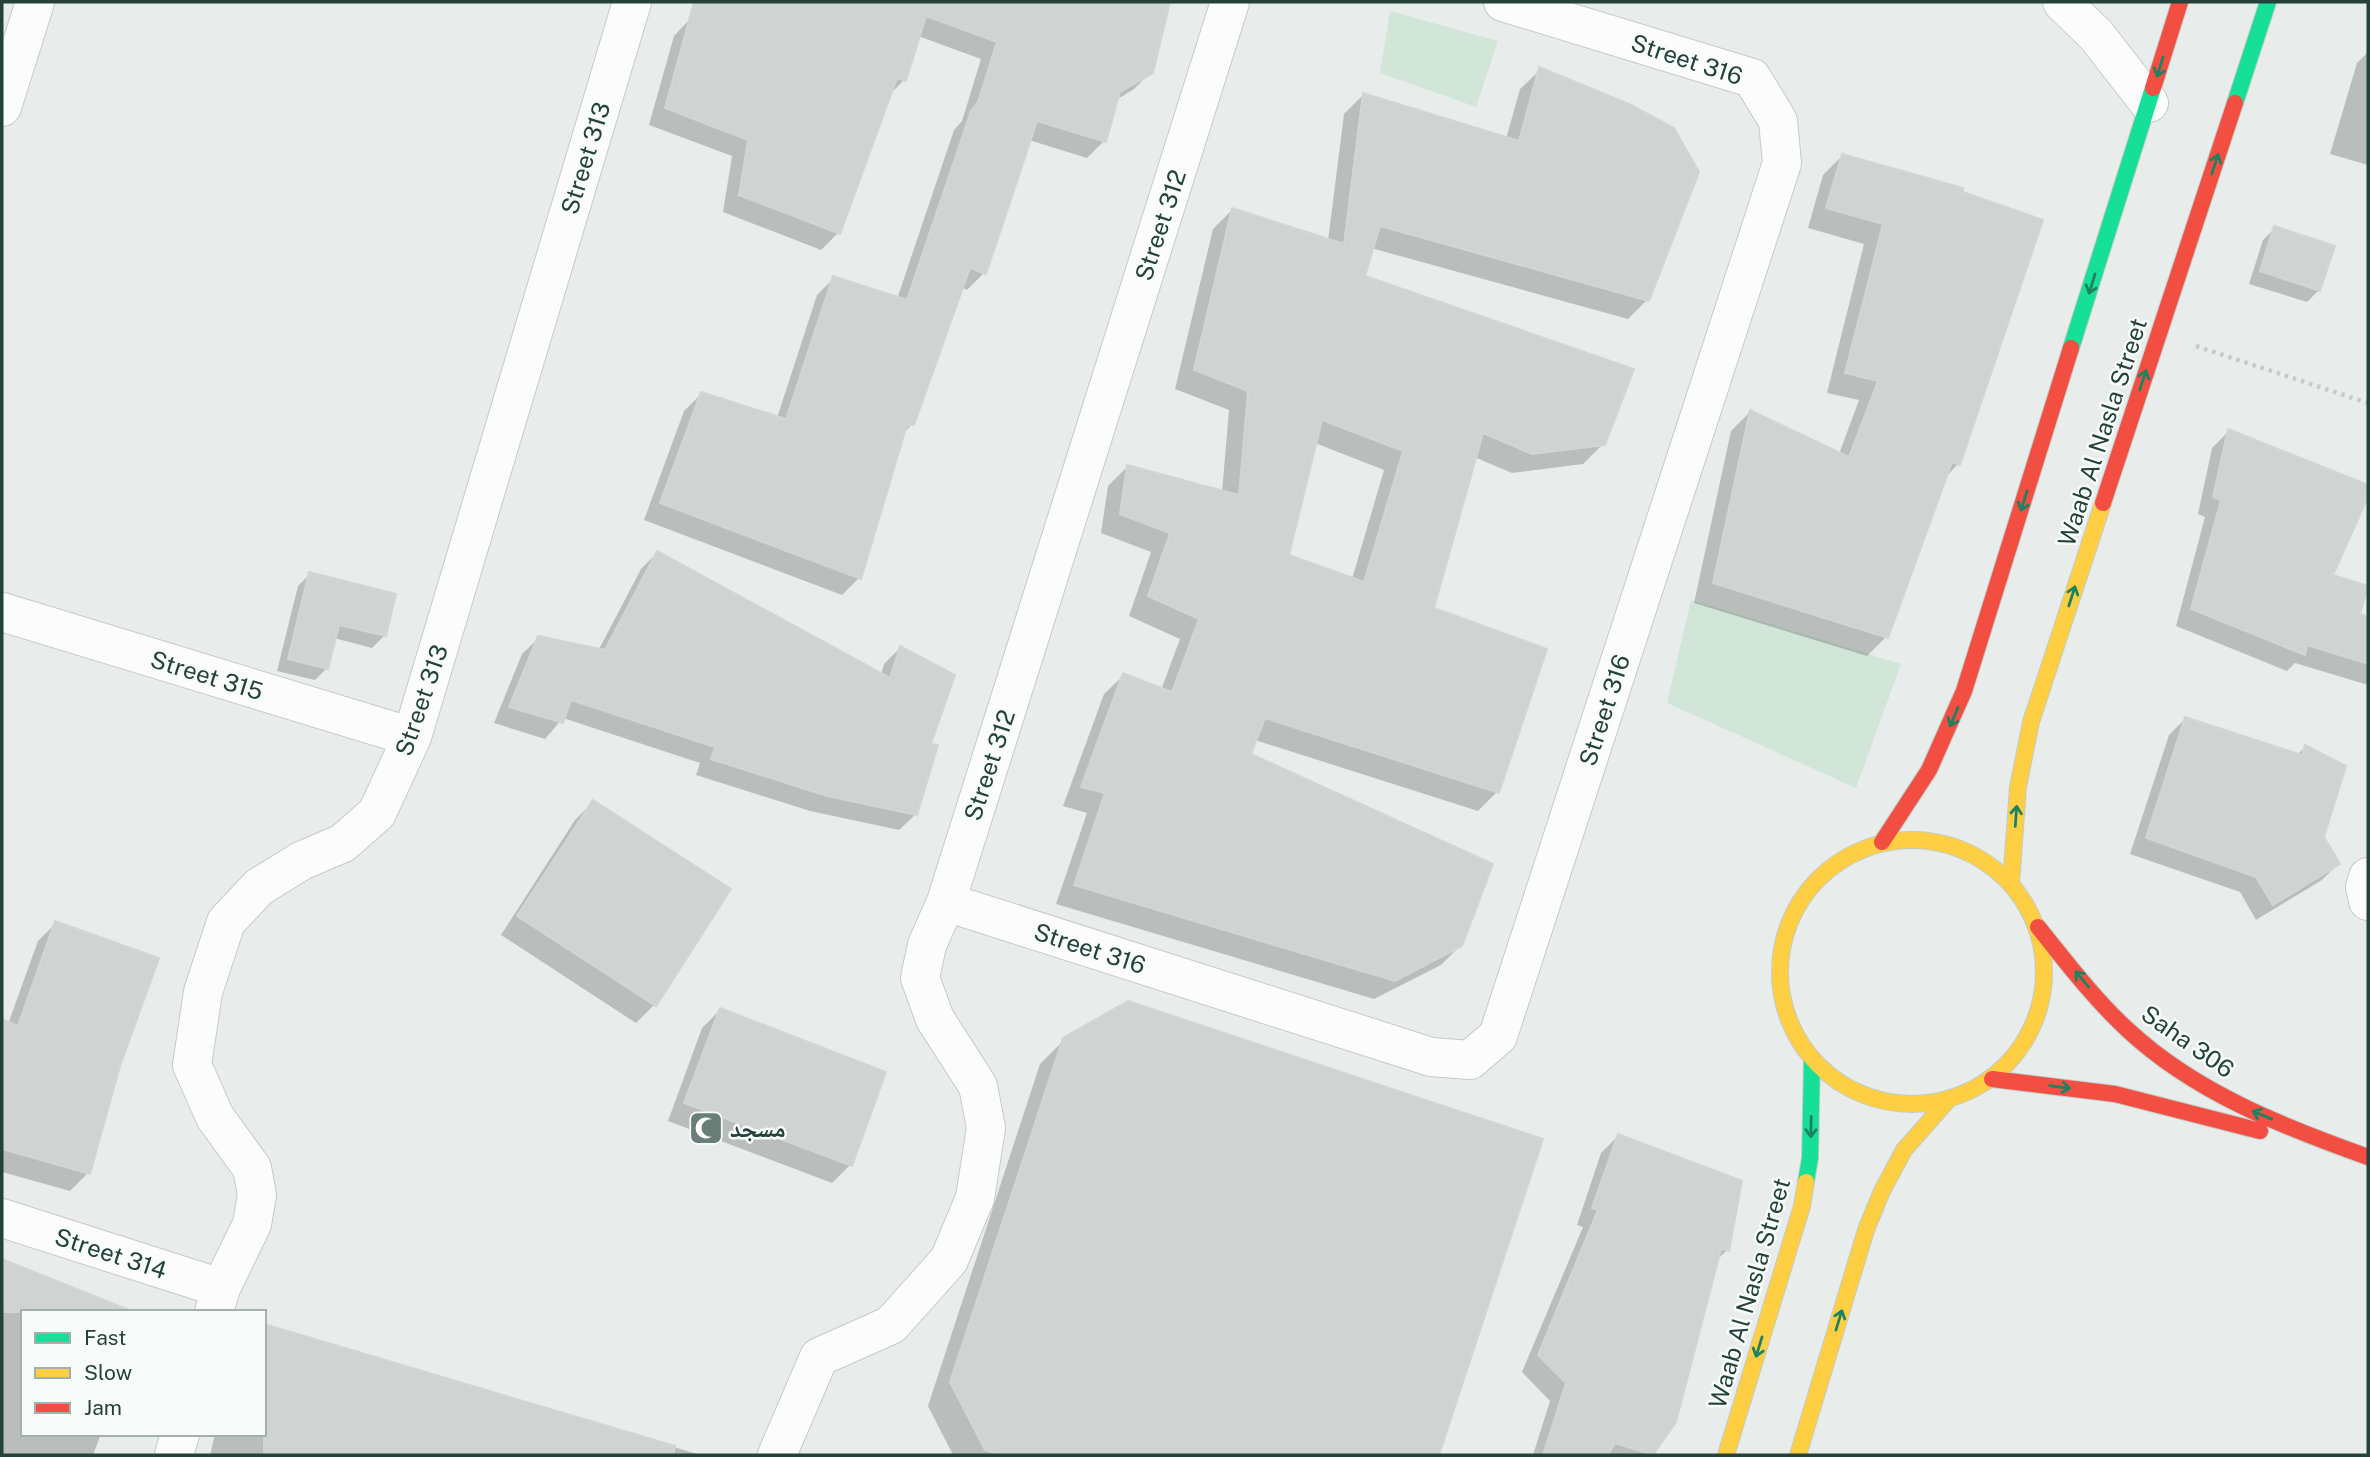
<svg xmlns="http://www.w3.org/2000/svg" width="2370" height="1457" viewBox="0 0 2370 1457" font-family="'Public Sans','Noto Naskh Arabic',sans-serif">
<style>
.green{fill:#d1e6d8}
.shadow{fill:#0003;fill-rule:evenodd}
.building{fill:#cfd4d2;stroke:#d1d6d4;stroke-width:2;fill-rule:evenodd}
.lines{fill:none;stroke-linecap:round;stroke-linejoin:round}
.street-casing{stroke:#c5cac8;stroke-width:40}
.fast-casing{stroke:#c3cbc8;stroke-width:18}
.slow-casing{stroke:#c3cbc8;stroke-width:18}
.jam-casing{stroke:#c3cbc8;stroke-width:18}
.path{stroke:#c3ccca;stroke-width:4.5;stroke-dasharray:3.5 5;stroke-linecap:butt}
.street{stroke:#fcfcfc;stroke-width:38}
.fast{stroke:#16e098;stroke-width:16}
.slow{stroke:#ffcf43;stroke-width:16}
.jam{stroke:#f24e42;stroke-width:16}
.oneway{stroke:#1e8160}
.labels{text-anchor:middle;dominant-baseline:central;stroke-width:5;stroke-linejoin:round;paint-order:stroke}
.street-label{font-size:24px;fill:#24423a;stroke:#f7fbf9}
.poi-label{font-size:24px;font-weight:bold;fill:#24423a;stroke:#f7fbf9;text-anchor:start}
</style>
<rect width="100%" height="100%" fill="#e8edeb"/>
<path class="green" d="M1390,11l108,30 -22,66 -96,-34z
M1691,600l210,64 -45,124 -189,-85z"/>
<path class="shadow" d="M740,2h422l4,7 -15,63 -17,17 -18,11 -12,41 -17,17 -58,-18 -45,133 -17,17 -6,-3 -49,137 -9,10 -44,144 -17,17 -198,-75 40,-109 17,-17 76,24 40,-123 17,-17 63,21 57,-169 8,-9 19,-62 -63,-23 -14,44 -15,15 -51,138 -17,17 -98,-38 9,-56 -83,-31 25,-89 16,-17 39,16z
M2368,52v113l-38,-11 27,-91z
M1540,70l107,230 -19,19 -257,-71 -8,29 240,167 -20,20 -71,9 -38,-16 -42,152 65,183 -19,19 -223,-71 -6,15 212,190 -20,20 -67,34 -318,-95 31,-91 -24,-7 41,-112 20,-19 37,15 19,-51 -51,-23 22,-64 -50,-19 7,-47 19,-19 95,25 7,-82 -54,-21 38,-160 19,-19 96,31 16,-127 19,-19 143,44 14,-50zM1315,443l69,27 -32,109 -65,-23z
M1842,156l118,37 -2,271 -14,15 -58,158 -19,19 -173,-53 37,-172 19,-19 89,42 20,-54 -32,-7 37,-149 -56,-16 15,-53z
M2275,228l44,62 -12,12 -58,-18 14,-44z
M2229,431l139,56 -37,89 27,39 10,4v66l-73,-22 -8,8 -111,-45 29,-109 -7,-3 14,-66z
M657,553l224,122 3,-11 16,-16 16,166 -17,16 -89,-19 -114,-36 4,-12 -137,-45 -18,21 -51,-16 28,-69 17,-16 59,13 43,-82z
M310,574l84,21 -10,41 -12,12 -38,-10 -7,30 -12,12 -38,-9 21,-85z
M2185,719l112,36 8,-8 17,90 16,27 -16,16 -66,40 -16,-28 -110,-38 39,-119z
M593,802l136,88 -75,115 -18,18 -135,-88 74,-115z
M56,923l62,142 -30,108 -18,18 -68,-19v-151l6,3 30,-83z
M720,1010l130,155 -18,18 -164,-62 34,-93z
M1064,1040l477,100 -104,315h-484l-25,-49 112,-342z
M1618,1136l109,114 -11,11 -41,160 -24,34h-118l17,-54 -28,-29 61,-145 -6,-2 24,-72z
M2,1261l128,51h-107v122h78l-8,21h-91z
M264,1326l437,129h-491l5,-21h49z"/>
<path class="building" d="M694,2h476l-17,71 -33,19 -14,50 -69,-21 -51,153 -16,-6 -56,157h-7l-46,154 -201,-76 41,-111 85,27 47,-143 74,24 64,-189 7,-9 19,-60 -71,-26 -20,65 -9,-3 -57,156 -101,-39 9,-55 -83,-32z
M1539,67l90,37 45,24 25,44 -50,129 -269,-75 -15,50 269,93 -29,76 -73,9 -49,-21 -49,175 113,41 -48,144 -234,-75 -14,36 242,110 -31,82 -67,35 -321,-96 31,-92 -24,-6 42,-114 49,19 27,-73 -51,-23 22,-63 -50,-19 7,-49 112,30 9,-104 -54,-21 38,-162 112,36 19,-151 156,48zM1322,420l81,31 -39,131 -75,-27z
M1842,154l121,34v4l80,28 -83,245 -8,-3 -64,176 -175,-55 37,-173 99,47 29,-76 -33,-8 38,-149 -57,-16z
M2274,226l61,20 -15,45 -60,-20z
M2228,429l140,56v12l-35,78 35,11 -8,28 8,3v47l-61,-19 -2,10 -114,-46 30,-109 -8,-3z
M657,551l233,127 10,-32 55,29 -24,69 7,1 -21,70 -90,-19 -116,-37 4,-12 -144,-47 -8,23 -54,-16 29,-71 67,14z
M309,572l87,22 -10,42 -47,-11 -11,44 -40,-10z
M2185,717l117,38 3,-10 41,21 -22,71 16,27 -67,41 -17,-28 -110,-39z
M593,800l138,89 -75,117 -139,-90z
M55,921l104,37 -39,108 -30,108 -88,-25v-130l16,7z
M1128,1001l415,138 -104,316h-440l-14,-5 -35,-68 113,-344z
M720,1008l166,64 -34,94 -168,-63z
M1618,1134l124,47 -13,70 -8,-2 -45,173 -23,33 -38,-12 -7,12h-65l23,-72 -28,-28 60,-145 -6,-2z
M2,1259l127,51v2h-127z
M264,1324l411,122 -2,9h-409z"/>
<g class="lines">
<g class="street-casing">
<path id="street" d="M2062,2l34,33 53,68
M2,107l33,-105
M2,612l410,125
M2368,877l-3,10 3,14
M946,902l485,155 39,3 28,-24 284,-873 -4,-42 -26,-43 -249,-76
M2,1218l219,70
M214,1312l7,-24 31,-64 5,-29 -5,-27 -37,-51 -23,-52 11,-73 23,-70 33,-35 42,-26 42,-18 34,-30 35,-76 220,-735
M174,1455l6,-21
M777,1455l42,-98 72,-32 58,-65 26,-62 11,-70 -8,-42 -43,-67 -15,-41 7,-33 19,-43 284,-900"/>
</g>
<g class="fast-casing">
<path id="fast" d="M2235,103l33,-101
M2071,348l82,-260
M1806,1182l4,-24 2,-99"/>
</g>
<g class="slow-casing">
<path id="slow" d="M1780 972a132 132 0 1 1 264 0a132 132 0 1 1-264 0Z
M2011,884l7,-97 13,-65 72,-219
M1726,1455l76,-249 4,-24
M1798,1455l68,-225 16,-39 22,-41 44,-50"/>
</g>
<g class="jam-casing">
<path id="jam" d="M2153,88l27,-86
M2103,503l132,-400
M1882,842l47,-72 35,-79 107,-343
M2038,927c29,36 57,73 91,104 67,62 155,96 239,126
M1992,1079l123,15 145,37"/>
</g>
<path class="path" d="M2196,346l172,57"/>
<use href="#street" class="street"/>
<use href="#fast" class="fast"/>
<use href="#slow" class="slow"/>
<use href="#jam" class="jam"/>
</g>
<defs><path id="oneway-shaft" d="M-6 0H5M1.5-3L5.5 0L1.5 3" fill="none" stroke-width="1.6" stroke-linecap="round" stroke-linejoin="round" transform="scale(1.75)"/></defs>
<g class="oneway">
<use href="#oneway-shaft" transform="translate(2160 67) rotate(107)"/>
<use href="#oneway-shaft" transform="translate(2215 164) rotate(-72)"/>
<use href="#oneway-shaft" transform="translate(2092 284) rotate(107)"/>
<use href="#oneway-shaft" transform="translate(2143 380) rotate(-72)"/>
<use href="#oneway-shaft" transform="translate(2024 501) rotate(107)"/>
<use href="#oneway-shaft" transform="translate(2072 596) rotate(-72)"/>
<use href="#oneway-shaft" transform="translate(1954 717) rotate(112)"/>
<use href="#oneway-shaft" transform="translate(2016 816) rotate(-86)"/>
<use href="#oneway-shaft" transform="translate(2082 979) rotate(-130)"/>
<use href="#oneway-shaft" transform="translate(2060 1087) rotate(7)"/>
<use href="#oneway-shaft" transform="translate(2262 1115) rotate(-157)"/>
<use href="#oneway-shaft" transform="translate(1811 1127) rotate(91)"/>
<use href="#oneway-shaft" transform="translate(1839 1320) rotate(-73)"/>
<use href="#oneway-shaft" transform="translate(1759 1347) rotate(107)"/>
</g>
<defs>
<g id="mosque-square" transform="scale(1.75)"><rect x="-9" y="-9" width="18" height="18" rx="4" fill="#697e78" stroke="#f7fbf9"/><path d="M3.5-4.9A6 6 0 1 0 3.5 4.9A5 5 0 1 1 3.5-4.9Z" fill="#fff"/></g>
</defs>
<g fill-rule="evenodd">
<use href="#mosque-square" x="706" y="1128"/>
</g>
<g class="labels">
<g class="street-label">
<text transform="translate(1687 59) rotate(18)">Street 316</text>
<text transform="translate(585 158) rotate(-73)">Street 313</text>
<text transform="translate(1160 225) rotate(-72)">Street 312</text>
<text transform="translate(2102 432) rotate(-72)">Waab Al Nasla Street</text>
<text transform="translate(207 675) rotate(17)">Street 315</text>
<text transform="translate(421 700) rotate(-71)">Street 313</text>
<text transform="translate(1604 710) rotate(-72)">Street 316</text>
<text transform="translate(989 765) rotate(-72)">Street 312</text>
<text transform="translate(1090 948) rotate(18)">Street 316</text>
<text transform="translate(2188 1041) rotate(35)">Saha 306</text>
<text transform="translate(111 1253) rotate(18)">Street 314</text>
<text transform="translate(1749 1293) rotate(-74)">Waab Al Nasla Street</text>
</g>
<g class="poi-label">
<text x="730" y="1128">مسجد</text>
</g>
</g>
<rect width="2370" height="1457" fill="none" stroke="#24423a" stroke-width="7"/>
<rect x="21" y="1310" width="245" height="126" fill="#f7fbf9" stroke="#a3b1ad" stroke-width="2"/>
<rect x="35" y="1333" width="35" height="10" fill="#16e098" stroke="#a3b1ad" stroke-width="2"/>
<text x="84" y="1345" font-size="21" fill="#24423a">Fast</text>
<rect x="35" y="1368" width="35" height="10" fill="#ffcf43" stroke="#a3b1ad" stroke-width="2"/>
<text x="84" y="1380" font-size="21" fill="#24423a">Slow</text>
<rect x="35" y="1403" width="35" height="10" fill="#f24e42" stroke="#a3b1ad" stroke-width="2"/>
<text x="84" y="1415" font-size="21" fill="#24423a">Jam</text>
</svg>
